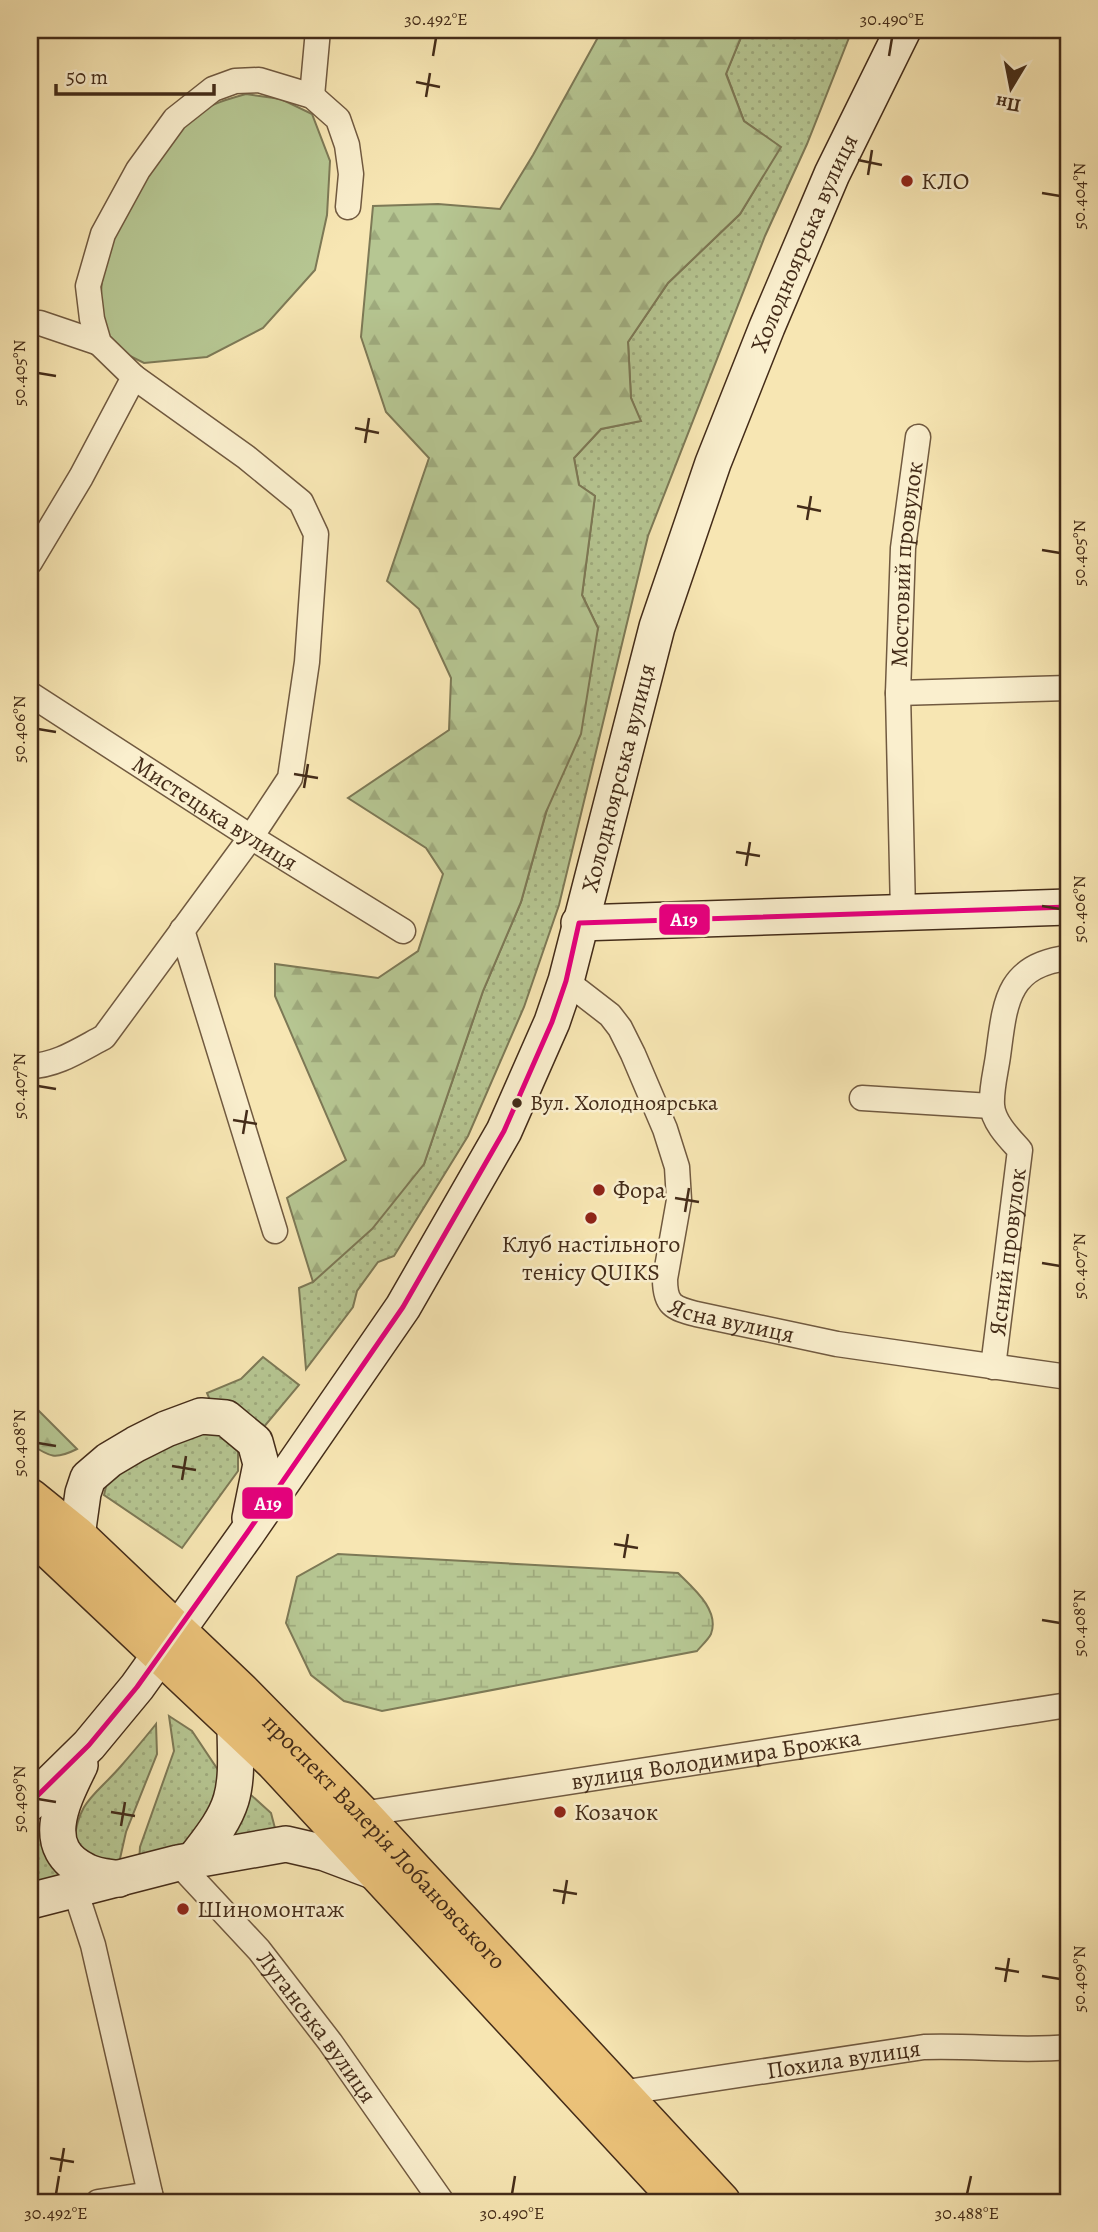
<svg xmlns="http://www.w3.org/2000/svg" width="1098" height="2232" viewBox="0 0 1098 2232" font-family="Alegreya,serif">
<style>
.grass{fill:url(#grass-dots);stroke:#7d7956;stroke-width:2}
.forest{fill:url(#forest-firs);stroke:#7d7956;stroke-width:2}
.wetland{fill:url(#wetland-marsh);stroke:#7d7956;stroke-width:2}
.park{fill:#b6c692;stroke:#7d7956;stroke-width:2}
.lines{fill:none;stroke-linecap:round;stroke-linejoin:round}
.street-casing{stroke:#715a40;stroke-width:27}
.secondary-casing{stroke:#442c19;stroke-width:38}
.primary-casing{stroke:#442c19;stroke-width:41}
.street{stroke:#faefce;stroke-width:24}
.secondary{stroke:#faefce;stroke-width:35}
.primary{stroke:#ecc37a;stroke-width:38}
.bus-1-casing{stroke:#faefce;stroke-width:10}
.bus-1{stroke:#e5007d;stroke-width:5}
.ticks{fill:none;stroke:#442c19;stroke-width:2.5}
.poi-dot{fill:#8f2418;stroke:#faefce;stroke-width:2.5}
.bus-dot{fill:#442c19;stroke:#faefce;stroke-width:2.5}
.labels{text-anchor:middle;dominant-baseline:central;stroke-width:5;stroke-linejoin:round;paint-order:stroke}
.bus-label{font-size:22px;fill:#442c19;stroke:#faefce;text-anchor:start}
.poi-label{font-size:24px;fill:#442c19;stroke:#faefce;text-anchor:start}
.street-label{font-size:24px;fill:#442c19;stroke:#faefce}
.line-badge{stroke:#faefce;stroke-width:2.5}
.badge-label{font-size:19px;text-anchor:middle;font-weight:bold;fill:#fff}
.neatline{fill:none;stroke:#442c19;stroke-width:2.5}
.ticks-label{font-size:18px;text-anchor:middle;fill:#442c19}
</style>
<defs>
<pattern id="grass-dots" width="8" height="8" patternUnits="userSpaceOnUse" patternTransform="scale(1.75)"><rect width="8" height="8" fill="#b6c692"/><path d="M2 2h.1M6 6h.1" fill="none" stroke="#9eaa7d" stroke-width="1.8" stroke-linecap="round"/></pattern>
<pattern id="forest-firs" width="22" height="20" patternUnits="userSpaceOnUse" patternTransform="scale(1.75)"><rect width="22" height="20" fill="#b6c692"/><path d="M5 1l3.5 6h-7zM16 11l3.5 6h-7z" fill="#9eaa7d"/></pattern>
<pattern id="wetland-marsh" width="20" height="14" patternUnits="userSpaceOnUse" patternTransform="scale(1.75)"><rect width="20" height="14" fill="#b6c692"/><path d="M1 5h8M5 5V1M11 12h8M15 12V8" fill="none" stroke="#9eaa7d"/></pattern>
</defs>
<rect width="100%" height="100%" fill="#f7e6b3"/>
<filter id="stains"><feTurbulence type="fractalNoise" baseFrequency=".00286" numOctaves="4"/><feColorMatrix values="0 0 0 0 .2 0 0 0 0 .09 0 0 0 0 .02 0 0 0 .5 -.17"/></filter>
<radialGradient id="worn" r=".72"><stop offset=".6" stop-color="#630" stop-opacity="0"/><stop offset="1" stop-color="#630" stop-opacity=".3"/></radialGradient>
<path class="grass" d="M744,30h108l-45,114 -42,92 -117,300 -89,369 -35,102 -56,129 -74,120 -16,6 -21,29 -4,16 -47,62 -7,-81 14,-6 111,-118 59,-173 38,-89 77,-274 -16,-33 13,-99 -16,-11 -5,-27 27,-29 39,-8 -9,-23 -3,-56 40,-59 72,-69 40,-67 -36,-26 -18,-48z
M263,1357l36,28 -36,43c-19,-19 -24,-24 -51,-23l-5,-12 34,-14z
M206,1427l36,19 -4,6v19l-56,77 -78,-53 3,-13 11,-13z
M169,1716l23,15 28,42 2,11 -26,59 -57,19 1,-15 34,-96z
M156,1724l1,30 -31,78 -7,31 -9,4 -36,-24c4,-43 21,-47 47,-77 12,-14 24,-28 35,-42z
M241,1786l30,27 5,19 -68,17z
M41,1829c2,27 9,37 30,55l-41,11v-58z"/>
<path class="forest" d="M602,30h142l-18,44 18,47 37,26 -41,67 -72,69 -40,59 3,56 10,23 -40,8 -27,29 5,27 16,11 -13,99 16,33 -17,106 -35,78 -25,90 -38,89 -59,173 -52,65 -59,53 -26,-84 59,-38 -71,-164v-32l103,14 40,-27 25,-77 -17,-26 -78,-50 101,-68 2,-52 -32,-69 -32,-28 42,-123 -43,-46 -25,-75 12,-131 65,-2 62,5 33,-54z
M30,1402l47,47c-22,11 -27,8 -47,-5z"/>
<path class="wetland" d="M338,1554l340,19c15,15 42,37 33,61 -3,6 -10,12 -14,17l-315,60 -38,-10 -33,-26 -25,-52 11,-46z"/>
<path class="park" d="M246,94l35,5 31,15 18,47 -3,54 -12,55 -52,58 -56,29 -63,6 -32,-16c-4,-16 -12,-35 -11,-52 1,-52 30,-95 58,-136 10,-15 22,-35 37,-45 15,-10 32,-15 50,-20z"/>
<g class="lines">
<g class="street-casing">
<g id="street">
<path d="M312,96l6,-66"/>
<path d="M40,323l59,20"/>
<path d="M30,562l51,-85 53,-100 -35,-34 -7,-24 -4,-33 15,-52 35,-64 37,-51 38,-30 22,-8 24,-1 53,16 26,23 9,26 4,29 -3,33"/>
<path d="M898,693l170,-5"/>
<path id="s1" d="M30,694l221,143 152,94"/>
<path id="s2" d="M903,912l-5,-219 5,-145 15,-111"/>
<path d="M182,930l93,301"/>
<path id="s3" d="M566,981l44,34 10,13 13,26 32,75 12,38 2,33 -14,79c0,26 8,29 31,35l141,30 231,33"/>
<path d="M30,1066c26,0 51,-17 74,-29l147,-200 39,-59 17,-116 9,-128 -15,-32 -55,-45 -112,-80"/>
<path d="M862,1098l129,8"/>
<path id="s4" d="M993,1367l27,-217c-11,-12 -27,-28 -28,-45 -1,-16 4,-34 6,-49 7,-52 8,-91 70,-98"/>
<path id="s5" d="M361,1814l707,-109"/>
<path id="s6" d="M178,1863l81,87 71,92 112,160"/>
<path d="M75,1890l18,55 59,257"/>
<path id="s7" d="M620,2093l304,-46c48,-2 97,5 144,0"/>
<path d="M98,2202l52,-8"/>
</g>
</g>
<g class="secondary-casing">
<g id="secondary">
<path d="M579,923l489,-16"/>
<path d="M77,1536l6,-43 5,-15 21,-18 27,-16 30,-15 35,-13 25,2 29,24 6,22 -11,54"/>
<path d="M80,1765c-17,35 -43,83 6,106 9,5 23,6 33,8"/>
<path id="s8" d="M30,1803l59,-58 48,-58 110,-154 156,-226 101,-176 48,-109 14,-41 91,-354 56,-164 54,-136 65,-153 71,-144"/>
<path d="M193,1861c14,-19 31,-38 38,-61 7,-23 4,-52 4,-76"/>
<path d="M30,1901l148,-38 108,-19 39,9 56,21"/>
</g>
</g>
<g class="primary-casing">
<g id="primary">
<path id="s9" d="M30,1498l47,38 165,157 119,121 360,388"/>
<path d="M30,1531l245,231 407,440"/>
</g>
</g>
<use href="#street" class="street"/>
<use href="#secondary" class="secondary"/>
<use href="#primary" class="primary"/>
<g class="bus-1-casing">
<path id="bus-1" d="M30,1803l59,-58 48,-58 110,-154 156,-226 101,-176 48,-109 14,-41 13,-58 489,-16"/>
</g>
<use href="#bus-1" class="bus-1"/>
</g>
<path class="ticks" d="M433,56l3,-18M889,56l3,-18M416,82l24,5M426,97l4,-24M858,160l24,5M868,175l4,-25M1042,193l18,3M38,373l18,3M355,428l24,5M365,443l4,-25M797,506l24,5M807,520l4,-24M1042,550l18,3M38,729l18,3M294,774l24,4M304,788l4,-24M736,852l24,4M746,866l4,-24M1042,906l18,3M38,1086l18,3M233,1120l24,4M243,1134l4,-24M675,1198l24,4M685,1212l4,-24M1042,1263l18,3M38,1443l18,3M172,1466l24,4M182,1480l4,-24M614,1544l24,4M624,1558l4,-24M1042,1620l18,3M38,1799l18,3M111,1812l24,4M121,1826l4,-24M553,1890l24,4M563,1904l4,-24M995,1968l24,4M1042,1976l18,3M1005,1982l4,-24M50,2158l24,4M60,2172l4,-24M56,2194l3,-18M512,2194l3,-18M967,2194l4,-18"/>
<g class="poi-dot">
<circle cx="907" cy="181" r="7"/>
<circle cx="599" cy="1190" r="7"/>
<circle cx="591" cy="1218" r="7"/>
<circle cx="560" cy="1812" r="7"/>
<circle cx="183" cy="1909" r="7"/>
</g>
<circle class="bus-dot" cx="517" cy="1103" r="6"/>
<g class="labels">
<g class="bus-label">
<text x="530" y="1103">Вул. Холодноярська</text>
</g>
<g class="poi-label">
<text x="921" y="181">КЛО</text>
<text x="613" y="1190">Фора</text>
<text x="591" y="1244" text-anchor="middle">Клуб настільного<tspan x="591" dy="28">тенісу QUIKS</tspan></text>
<text x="574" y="1812">Козачок</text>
<text x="197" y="1909">Шиномонтаж</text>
</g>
<g class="street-label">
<text stroke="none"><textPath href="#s8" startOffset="1764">Холодноярська вулиця</textPath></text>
<text stroke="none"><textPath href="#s2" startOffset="348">Мостовий провулок</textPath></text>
<text stroke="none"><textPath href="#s8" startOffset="1197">Холодноярська вулиця</textPath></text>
<text stroke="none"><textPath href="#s1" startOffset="220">Мистецька вулиця</textPath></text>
<text stroke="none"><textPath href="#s4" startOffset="116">Ясний провулок</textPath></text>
<text stroke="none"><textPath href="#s3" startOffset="425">Ясна вулиця</textPath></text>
<text stroke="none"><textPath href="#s5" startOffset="359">вулиця Володимира Брожка</textPath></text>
<text stroke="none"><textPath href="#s9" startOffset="494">проспект Валерія Лобановського</textPath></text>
<text stroke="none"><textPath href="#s6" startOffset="215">Луганська вулиця</textPath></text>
<text stroke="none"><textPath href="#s7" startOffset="226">Похила вулиця</textPath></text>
</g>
</g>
<g class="line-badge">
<rect x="658" y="903" width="53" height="33" rx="7" fill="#e5007d"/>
<rect x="241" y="1486" width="53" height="34" rx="7" fill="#e5007d"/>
</g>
<g class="badge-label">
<text x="684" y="926">А19</text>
<text x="268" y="1510">А19</text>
</g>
<rect width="1098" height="2232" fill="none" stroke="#f7e6b3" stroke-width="77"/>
<g transform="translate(1011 88) rotate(190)" stroke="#faefce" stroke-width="5" paint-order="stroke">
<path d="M0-5L12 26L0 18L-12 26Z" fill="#442c19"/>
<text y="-10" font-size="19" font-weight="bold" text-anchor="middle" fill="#442c19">Пн</text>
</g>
<path d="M56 84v10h158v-10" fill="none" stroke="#442c19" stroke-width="3.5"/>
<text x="66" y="84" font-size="21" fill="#442c19" stroke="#faefce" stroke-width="5" paint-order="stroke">50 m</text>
<rect x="38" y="38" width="1022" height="2156" class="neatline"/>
<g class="ticks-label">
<text x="436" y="25">30.492°E</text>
<text x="892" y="25">30.490°E</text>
<text transform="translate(1079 196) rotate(-90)" y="6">50.404°N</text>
<text transform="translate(19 373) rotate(-90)" y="6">50.405°N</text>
<text transform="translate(1079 553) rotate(-90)" y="6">50.405°N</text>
<text transform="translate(19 729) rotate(-90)" y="6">50.406°N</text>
<text transform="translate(1079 909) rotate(-90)" y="6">50.406°N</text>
<text transform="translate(19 1086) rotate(-90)" y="6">50.407°N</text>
<text transform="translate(1079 1266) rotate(-90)" y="6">50.407°N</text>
<text transform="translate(19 1443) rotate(-90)" y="6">50.408°N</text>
<text transform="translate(1079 1623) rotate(-90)" y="6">50.408°N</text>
<text transform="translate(19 1799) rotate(-90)" y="6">50.409°N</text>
<text transform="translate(1079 1979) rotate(-90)" y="6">50.409°N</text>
<text x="56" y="2219">30.492°E</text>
<text x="512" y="2219">30.490°E</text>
<text x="967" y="2219">30.488°E</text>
</g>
<rect width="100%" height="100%" filter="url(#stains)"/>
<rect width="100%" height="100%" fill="url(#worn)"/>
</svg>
